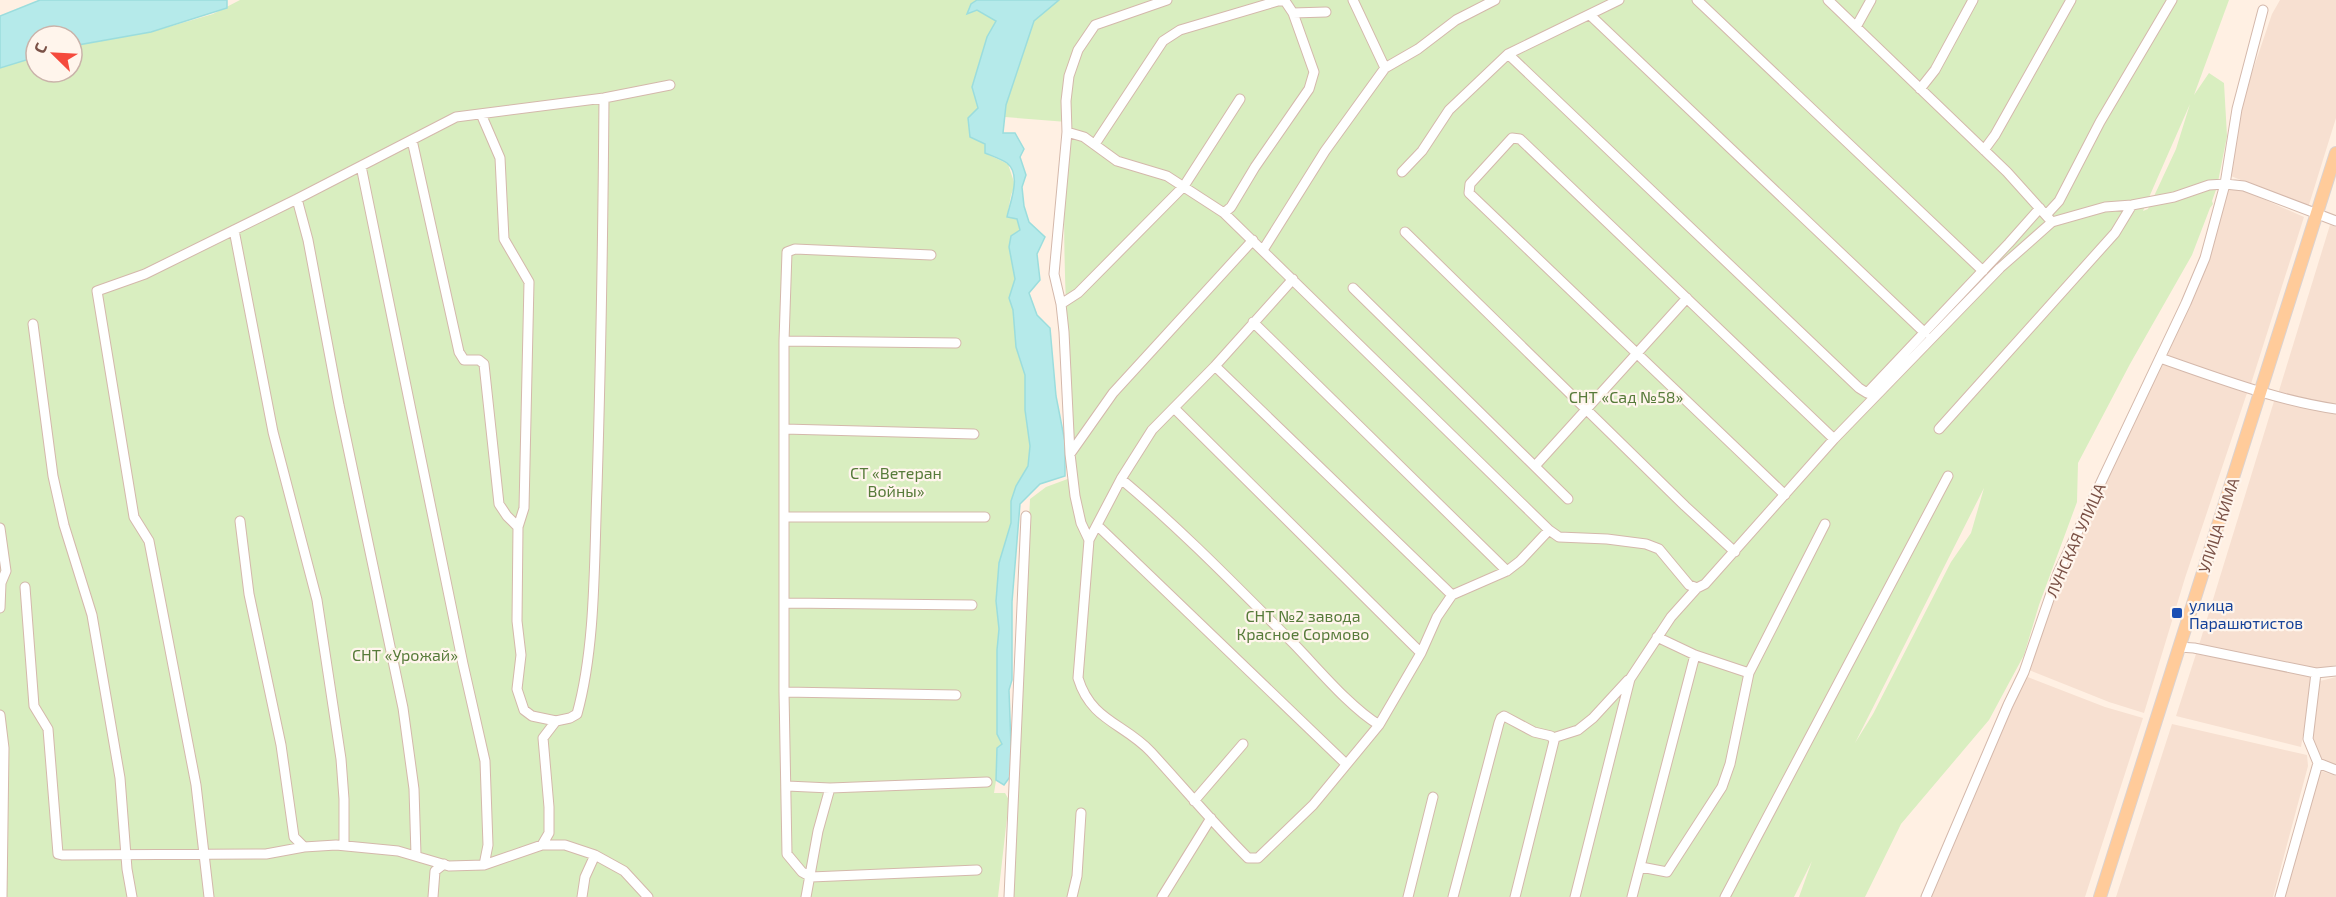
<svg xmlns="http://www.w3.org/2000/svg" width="2336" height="897" viewBox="0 0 2336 897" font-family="'Exo 2',sans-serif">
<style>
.residential{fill:#f7e0d1}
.green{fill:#d9eec0;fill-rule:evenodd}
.water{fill:#b5eaea;stroke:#9bdddd;stroke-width:1.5}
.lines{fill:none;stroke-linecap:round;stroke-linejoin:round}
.minor-casing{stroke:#d4b8ab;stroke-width:11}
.major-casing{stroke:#dcd2cf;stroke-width:14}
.minor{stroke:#fff;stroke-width:9}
.major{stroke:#ffcb9a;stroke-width:12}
.transit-dot{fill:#1a4fb4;stroke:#fff5ec;stroke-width:2}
.labels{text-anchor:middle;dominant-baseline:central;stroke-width:4.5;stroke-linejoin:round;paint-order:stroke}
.park-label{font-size:16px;fill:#577b3a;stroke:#fff5ec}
.street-label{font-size:16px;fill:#7a5146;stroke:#fff5ec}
.transit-label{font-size:16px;fill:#164399;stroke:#fff5ec;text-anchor:start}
</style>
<rect width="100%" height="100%" fill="#fff0e3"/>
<path class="residential" d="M2280,0h56v118l-28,90 -77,-32 10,-71 31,-91z
M2229,189l14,1 61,27 -54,170 -85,-30 31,-68z
M2330,225l6,2v182l-58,-15z
M2161,363l86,30 -62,185 -41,135 -35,-11 -80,-32 32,-95z
M2275,398l61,14v253l-21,5 -116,-25z
M2196,654l117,21 -12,72 -125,-31z
M2025,676l80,31 38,11 -58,179h-155z
M2336,677v91l-17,-7 -6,-21 7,-59z
M2172,724l135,31 1,11 -35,131h-157z
M2318,770l18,6v121h-54z"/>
<path class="green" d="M240,0h737l-6,4 26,17 -10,16 -15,50 6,22 -9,9 2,19 15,7 -1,9 23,11 7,21 -4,10 -4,22 10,2 3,11 -9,6 -2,11 6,32 -6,19 4,12 3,37 9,28v35l5,36 -2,20 -12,20 -5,15v22l-12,40 -3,38 3,28 -2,21v84l5,10 -8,49h11l4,7 -11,97h-998v-829l36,-11v15h36v-26l79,-14 62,-18z
M1059,0h1170l-35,95 15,-22 15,10 3,53 -10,51 -5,14 1,3 -3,4 -18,47 -62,109 -52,99 -1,39 -38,103 -15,50 -35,65 -88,104 -36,73h-66l13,-36 -18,36h-783l19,-398 16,-12 27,-10 3,-17c-9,-113 -16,-225 -9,-338l-62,-5 1,-12 28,-84zM2190,104l-14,45 -28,60 -5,2zM1984,488l-13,45 -20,29 -78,152 -18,29z"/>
<path class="water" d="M40,0h187v8l-76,24 -79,14v-10h-36v21l-36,11v-52z
M977,0h82l-25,21 -28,84 -3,28h12l9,16 -4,8 6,18 -4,12 2,19 5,16 16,15 -8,17 3,26 -11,13 8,22 13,13 6,68 9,46v34l-25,8 -20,20 -8,98v78l-3,10 3,84 -8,11 -8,-5 1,-32 5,-4 -5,-10v-84l2,-21 -3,-28 3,-38 12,-40v-22l5,-15 12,-20 2,-20 -5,-36v-35l-9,-28 -3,-37 -4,-12 6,-19 -6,-32 2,-11 9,-6 -3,-11 -10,-2c3,-15 15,-42 0,-54 -6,-4 -15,-7 -22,-10v-9l-15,-7 -2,-19 10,-10 -6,-21 15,-50 9,-16 -19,-11 -10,4 4,-10z"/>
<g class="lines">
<g class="minor-casing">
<path id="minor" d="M1353,0l32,68
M1697,0l286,271
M1828,0l179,172 45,50
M1293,13l33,-1
M1590,15l335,318
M1856,27l15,-27
M1508,54l351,334 8,5 142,-150 31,-35
M1920,89l15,-19 38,-70
M481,114l19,44 4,81 25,43 -5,226 -6,19
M1067,132l17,5 33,24 50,15 57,37 325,317 10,7 48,2 39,5 13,5 30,36 8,3 8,-4 129,-145 166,-171 52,-46 53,-15 27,-2 42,-8 35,-12 16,-1 19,2 92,35
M412,140l47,212 5,8h15l5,4 15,140 8,12 11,11 -1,94 4,34 -4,34 7,21 8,6 24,5
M1095,144l68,-103 17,-11 98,-29h7l8,12 21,59 -5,17 -54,78 -24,40 -7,6
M1984,150l11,-15 76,-135
M361,166l102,498 22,97 3,84 -4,20
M1402,172l20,-21 27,-41 59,-56 111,-54
M297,199l11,41 31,165 64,303 11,81 2,66
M2046,215l13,-14 41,-79 72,-122
M234,230l39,202 44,168 24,159 3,40v46
M1405,232l280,274 50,46
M1263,250l62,-99 60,-83 33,-19 38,-29 39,-20
M931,255l-136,-6 -8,3 -3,89v351l3,162 15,18 9,5 166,-7
M1293,279l-78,87 -63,64 -31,49 -32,61 -11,138c13,43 46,45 73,74 32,35 63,72 97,106h10l55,-53 66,-80 42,-72 16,-36 15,-22 55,-24 13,-10 29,-31
M1353,288l215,211
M1061,304l17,-11 106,-107 56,-87
M1253,322l254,249
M33,324l20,152 11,49 28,90 28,163 7,91 5,28
M784,341l172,2
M2160,358c58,20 115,42 176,51
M1215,366l237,229
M1174,408l247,245
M784,429l190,5
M1939,429l176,-196 17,-28
M1070,454l43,-61 140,-153
M1535,466l152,-168
M1121,479c62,52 118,110 175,167 24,25 54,61 83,79
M1785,495l-316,-302 1,-9 42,-46 8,1 314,300
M786,517h199
M240,521l9,73 32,151 13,92 10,10
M1098,526l248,238
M0,528l6,43 -5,12 -1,25
M1089,540l-8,-17 -6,-27 -5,-42 -6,-122 -3,-28 -7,-30 13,-142 -1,-31 3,-25 9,-26 17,-25 72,-25
M25,587l9,119 14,23 10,125 4,1 204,-1 38,-7 32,-2 62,6 51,15 35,-1 58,-20h23l30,10 29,16 24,26
M786,603l186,2
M1657,637l38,18 54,18
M2179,647l15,1 122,25 -8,66 10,24
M2316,673l20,-2
M784,692l172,3
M0,715l4,33 -2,149
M1553,738l25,-8 15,-12 35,-38
M787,786l43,2 157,-6
M1194,801l49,-57
M542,845l7,-12v-26l-6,-69 13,-17 14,-3 7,-4c19,-68 17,-155 20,-226 4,-130 6,-260 7,-390
M1641,867l26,5 55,-85 8,-23 19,-91 76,-149
M209,897l-13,-112 -47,-244 -15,-24 -37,-226 48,-17 152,-75 159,-82 148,-19 66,-13
M433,897l2,-26 9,-7
M582,897l3,-20 10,-22
M806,897l12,-66 12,-43
M1009,897l17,-381
M1072,897l5,-21 4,-63
M1162,897l49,-79
M1408,897l25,-100
M1453,897l46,-174 2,-5 3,-2 30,16 17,4 3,5 -39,156
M1575,897l55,-218 41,-62 26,-29
M1632,897l63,-242
M1725,897l223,-421
M1926,897l82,-192 16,-33 34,-99 128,-270 19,-45 20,-74 12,-75 26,-99
M2280,897l38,-134 18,7"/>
</g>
<g class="major-casing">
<path id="major" d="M2100,897l236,-744"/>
</g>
<use href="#minor" class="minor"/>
<use href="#major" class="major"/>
</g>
<rect class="transit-dot" x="2171" y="607" width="12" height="12" rx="3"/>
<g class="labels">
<g class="park-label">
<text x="1626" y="396">СНТ «Сад №58»</text>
<text x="896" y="472">СТ «Ветеран<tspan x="896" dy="18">Войны»</tspan></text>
<text x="1303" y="615">СНТ №2 завода<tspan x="1303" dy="18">Красное Сормово</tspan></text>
<text x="405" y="654">СНТ «Урожай»</text>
</g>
<g class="street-label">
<text transform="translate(2218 525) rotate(-72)">УЛИЦА КИМА</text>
<text transform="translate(2075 540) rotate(-66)">ЛУНСКАЯ УЛИЦА</text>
</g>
<g class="transit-label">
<text x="2189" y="604">улица<tspan x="2189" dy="18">Парашютистов</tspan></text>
</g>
</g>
<g transform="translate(54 54) rotate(294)"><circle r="28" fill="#fff5ec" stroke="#cab3aa" stroke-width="1.5"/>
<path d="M0-4.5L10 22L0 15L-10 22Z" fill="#f54a3c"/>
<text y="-9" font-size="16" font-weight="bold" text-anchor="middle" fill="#7a5146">С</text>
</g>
</svg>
